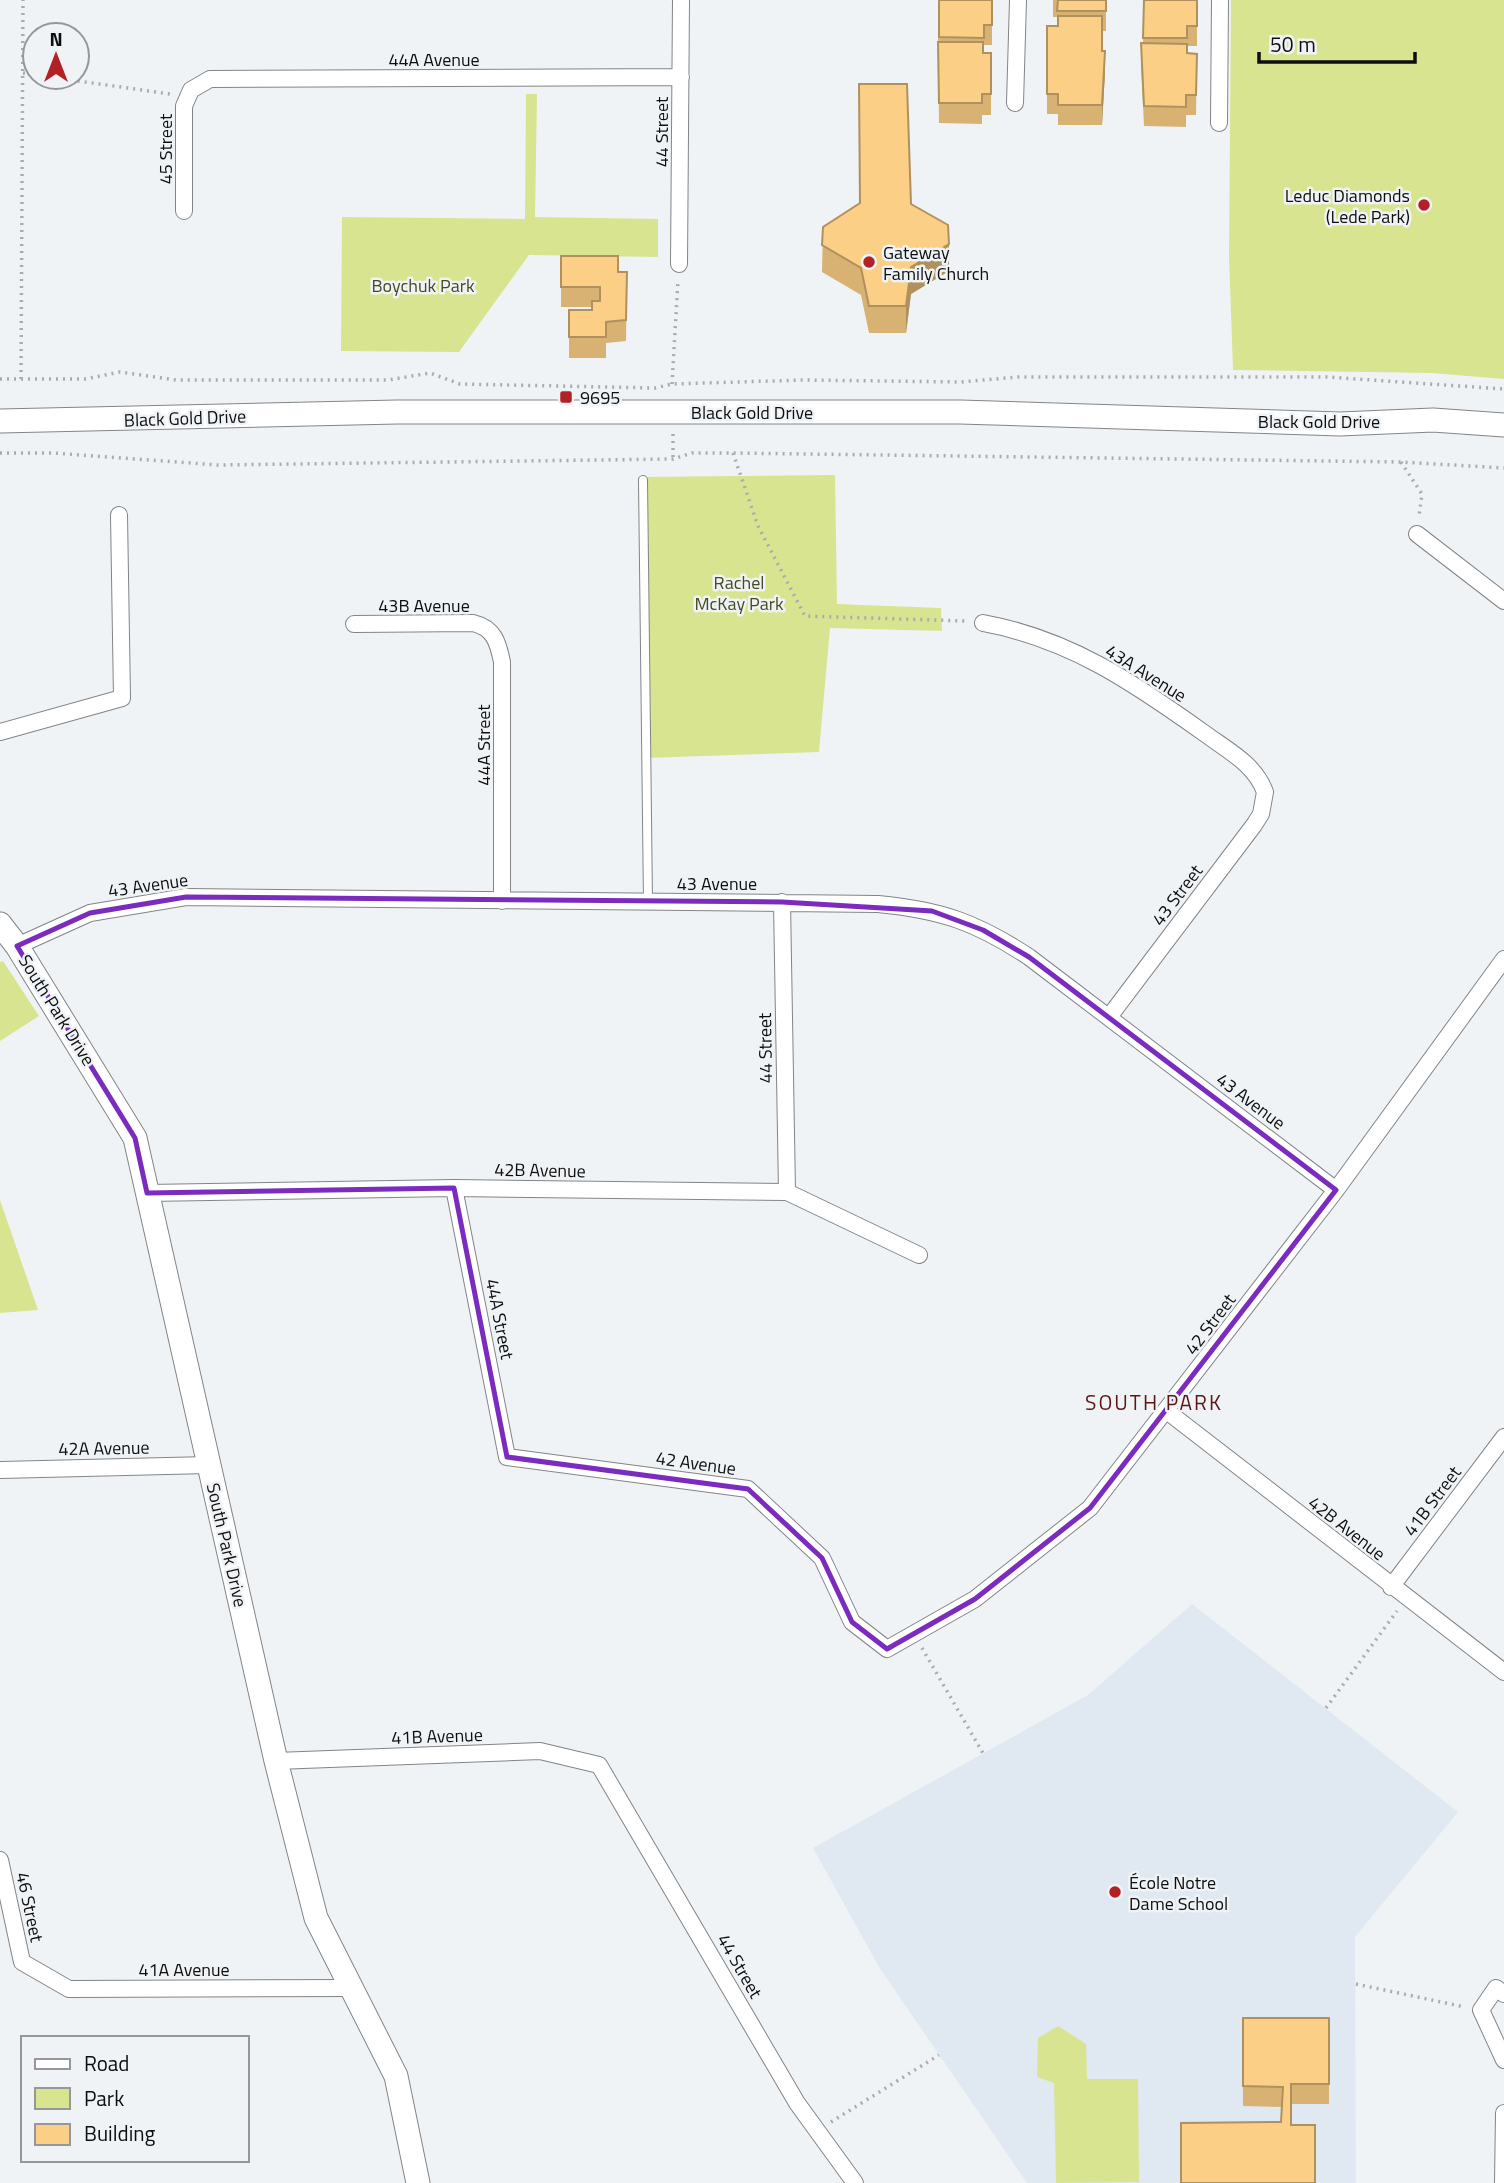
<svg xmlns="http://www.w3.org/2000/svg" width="1504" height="2183" viewBox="0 0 1504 2183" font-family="'Titillium Web',sans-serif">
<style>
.built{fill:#e0e8f1}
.green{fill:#d9e490}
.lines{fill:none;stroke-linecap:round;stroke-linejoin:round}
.lane-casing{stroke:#828587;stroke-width:10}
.street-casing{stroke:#828587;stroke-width:18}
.secondary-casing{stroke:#828587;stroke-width:25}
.path{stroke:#a9acae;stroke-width:3.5;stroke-dasharray:2 5;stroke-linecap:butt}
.lane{stroke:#fff;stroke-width:8}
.street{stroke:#fff;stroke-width:16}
.secondary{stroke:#fff;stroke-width:23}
.wall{fill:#d8b273}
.shaded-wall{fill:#b0915e}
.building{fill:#fbcf86;stroke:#b0915e;stroke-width:2}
.marked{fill:none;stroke:#7b2cbf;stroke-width:5;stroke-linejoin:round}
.poi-dot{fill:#b22224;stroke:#f0f3f6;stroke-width:2.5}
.labels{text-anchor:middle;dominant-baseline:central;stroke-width:5;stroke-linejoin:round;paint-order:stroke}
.street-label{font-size:18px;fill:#0d0e0f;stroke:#f0f3f6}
.poi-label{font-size:18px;fill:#0d0e0f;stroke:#f0f3f6;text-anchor:start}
.park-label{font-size:18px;fill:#464a20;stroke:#f0f3f6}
.quarter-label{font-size:21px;letter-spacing:2px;fill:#5b1715;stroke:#f0f3f6}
</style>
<rect width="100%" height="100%" fill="#f0f3f6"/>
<path class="built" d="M1192,1604l266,208 -103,125 1,246h-329l-148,-216 -66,-119 275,-153z"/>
<path class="green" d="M1231,0h273v379l-73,-6 -198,-3 -4,-113z
M526,94h11l-2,123 123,2v38l-129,-2 -70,97 -118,-1 1,-134 183,2z
M835,475l2,129 104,4 1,23 -112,-3 -11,124 -174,6 -7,-281z
M3,961l36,55 -39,25v-79z
M0,1200l38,110 -38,3z
M1058,2026l28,18 1,35h51l1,103 -83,1 -2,-100 -17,-6 1,-39z"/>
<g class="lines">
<g class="lane-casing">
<path id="lane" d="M643,480l5,422"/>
</g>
<g class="street-casing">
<path id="street" d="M1015,103l3,-103
M1219,123l1,-123
M184,211v-105l7,-16 19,-11 471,-2
M679,264l2,-264
M1417,534l87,67
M983,623c87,16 151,60 221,110 23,17 51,31 61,59l-4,22 -7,11 -145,192
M354,624l119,-1c21,5 25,19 29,39v239
M0,732l122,-34 -3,-183
M782,902l5,290
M17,946l73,-33 96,-16 692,7c63,6 98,18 151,53l307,233
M454,1188l53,269 241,32 74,69 30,64 35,27 88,-50 115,-91 246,-318 168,-231
M147,1193l307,-5 333,4 132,63
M1168,1412l336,260
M0,1470l209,-5
M1391,1587l113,-150
M276,1761l264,-10 59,14 198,338 58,80
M0,1860l22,102 47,27 283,-1
M1504,1994l-8,-6 -15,22 23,50
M1503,2183l1,-70"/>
</g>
<g class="secondary-casing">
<path id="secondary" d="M0,421l397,-9h563l380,12 93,-4 71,5
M0,924l17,22 118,192 141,623 40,157 80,158 22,107"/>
</g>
<path class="path" d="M23,73l12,2
M50,77l120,17
M0,379h85l35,-7 56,8h212l42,-7 30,11 195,4 17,-4 132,-4 157,2 57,-5h309l177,12
M21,379l2,-379
M672,384l6,-104
M673,434v25
M0,453h53l165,12 455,-6 19,-6h41l668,9 103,6
M733,453l25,73 47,90 162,5
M1401,462l21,32 -3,22
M922,1648l62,107
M1326,1708l71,-97
M1356,1984l109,23
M831,2122l108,-67"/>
<use href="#lane" class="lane"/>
<use href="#street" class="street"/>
<use href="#secondary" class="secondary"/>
</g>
<path class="wall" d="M939,0h53v45h-8v8h7v62h-9v9l-43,-1 -1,-81z
M1053,0h53v31h-4v20l3,21 -3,53h-44v-11h-11v-88h10v-9h-4z
M1144,0h53v46h-10v7l10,1 -1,61h-10v12l-42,-1 -3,-62v-21h2z
M911,204l38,67 -38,23 -5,39h-37l-8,-38 -39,-23 1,-45z
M561,256l57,16h9l-1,69 -20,2v15h-37v-48h23v-3h-31z
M1243,2018h86v86h-38v21l24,58 -34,-61 1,-15 -39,-1z"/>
<path class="shaded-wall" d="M1105,51v21l-3,53v-20z
M949,244v27l-38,23 -5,39v-27l5,-39z"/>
<path class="building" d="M939,0h53v25h-8v13l-45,-1z
M1058,0h48v11h-49z
M1144,0h53v26h-10v12h-44z
M1058,16h44v35h3l-3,54h-44v-11h-11v-68h11z
M938,42h45v11h8v41h-9v9h-43z
M1141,43l46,1v9l10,1 -1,41h-10v12l-42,-1z
M859,84h48l4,120 37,21 1,19 -38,23 -5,39h-37l-8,-38 -39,-23 1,-18 37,-24z
M561,256h57v16h9l-1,48 -20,2v15h-37v-27h23v-9h8v-14h-39z
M1243,2018h86v66h-38v41h24v58h-134v-60l100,-1 2,-35 -40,-1z"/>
<path class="marked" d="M186,897l596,5 150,9 51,19 46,27 307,233 -246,318 -115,91 -88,50 -35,-27 -30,-64 -74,-69 -241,-32 -53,-269 -307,5 -12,-55 -118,-192 73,-33z"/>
<g class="poi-dot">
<circle cx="1424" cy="205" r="7"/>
<circle cx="869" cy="262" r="7"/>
<rect x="559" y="390" width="14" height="14" rx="3.5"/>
<circle cx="1115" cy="1892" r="7"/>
</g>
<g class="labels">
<g class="street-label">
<text x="434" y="59">44A Avenue</text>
<text transform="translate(661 132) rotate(-90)">44 Street</text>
<text transform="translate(165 149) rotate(-90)">45 Street</text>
<text x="752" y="412">Black Gold Drive</text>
<text transform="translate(185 418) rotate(-2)">Black Gold Drive</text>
<text x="1319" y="421">Black Gold Drive</text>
<text x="424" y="605">43B Avenue</text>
<text transform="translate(1146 673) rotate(32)">43A Avenue</text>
<text transform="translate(483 745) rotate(-90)">44A Street</text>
<text x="717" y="883">43 Avenue</text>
<text transform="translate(148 885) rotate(-8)">43 Avenue</text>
<text transform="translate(1177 895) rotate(-53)">43 Street</text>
<text transform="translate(57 1010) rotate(58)">South Park Drive</text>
<text transform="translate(765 1048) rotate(-91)">44 Street</text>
<text transform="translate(1251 1101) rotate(37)">43 Avenue</text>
<text transform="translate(540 1170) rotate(1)">42B Avenue</text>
<text transform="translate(500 1319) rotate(79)">44A Street</text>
<text transform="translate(1210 1324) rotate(-53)">42 Street</text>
<text transform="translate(104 1448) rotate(-1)">42A Avenue</text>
<text transform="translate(696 1463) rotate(8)">42 Avenue</text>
<text transform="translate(1432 1501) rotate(-53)">41B Street</text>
<text transform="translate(1347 1528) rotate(38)">42B Avenue</text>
<text transform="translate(227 1545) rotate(77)">South Park Drive</text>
<text transform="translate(437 1736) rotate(-2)">41B Avenue</text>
<text transform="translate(30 1907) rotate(78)">46 Street</text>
<text transform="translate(740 1966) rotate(60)">44 Street</text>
<text x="184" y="1969">41A Avenue</text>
</g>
<g class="poi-label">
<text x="1410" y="195" text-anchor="end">Leduc Diamonds<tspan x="1410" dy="21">(Lede Park)</tspan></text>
<text x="883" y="252">Gateway<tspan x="883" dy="21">Family Church</tspan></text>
<text x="580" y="397">9695</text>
<text x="1129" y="1882">École Notre<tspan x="1129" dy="21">Dame School</tspan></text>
</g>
<g class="park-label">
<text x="423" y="285">Boychuk Park</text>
<text x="739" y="582">Rachel<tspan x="739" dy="21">McKay Park</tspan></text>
</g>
<g class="quarter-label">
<text x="1154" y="1402">SOUTH PARK</text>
</g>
</g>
<rect x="21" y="2036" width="228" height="126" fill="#f0f3f6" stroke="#95979a" stroke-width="2"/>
<rect x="35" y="2059" width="35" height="10" fill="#ffffff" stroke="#95979a" stroke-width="2"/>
<text x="84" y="2071" font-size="21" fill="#0d0e0f">Road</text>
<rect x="35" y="2088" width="35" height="21" fill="#d9e490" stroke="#95979a" stroke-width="2"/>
<text x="84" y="2106" font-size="21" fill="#0d0e0f">Park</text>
<rect x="35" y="2124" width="35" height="21" fill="#fbcf86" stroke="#95979a" stroke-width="2"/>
<text x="84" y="2141" font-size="21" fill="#0d0e0f">Building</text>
<g transform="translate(56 56)"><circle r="33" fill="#f0f3f6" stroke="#95979a" stroke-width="2"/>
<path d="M0-5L12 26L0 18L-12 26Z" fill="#b22224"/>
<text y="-10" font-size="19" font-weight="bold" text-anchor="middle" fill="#0d0e0f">N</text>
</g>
<path d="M1259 52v10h156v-10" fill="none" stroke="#0d0e0f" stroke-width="3.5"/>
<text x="1270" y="52" font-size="21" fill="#0d0e0f" stroke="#f0f3f6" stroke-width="5" paint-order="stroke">50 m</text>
</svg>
